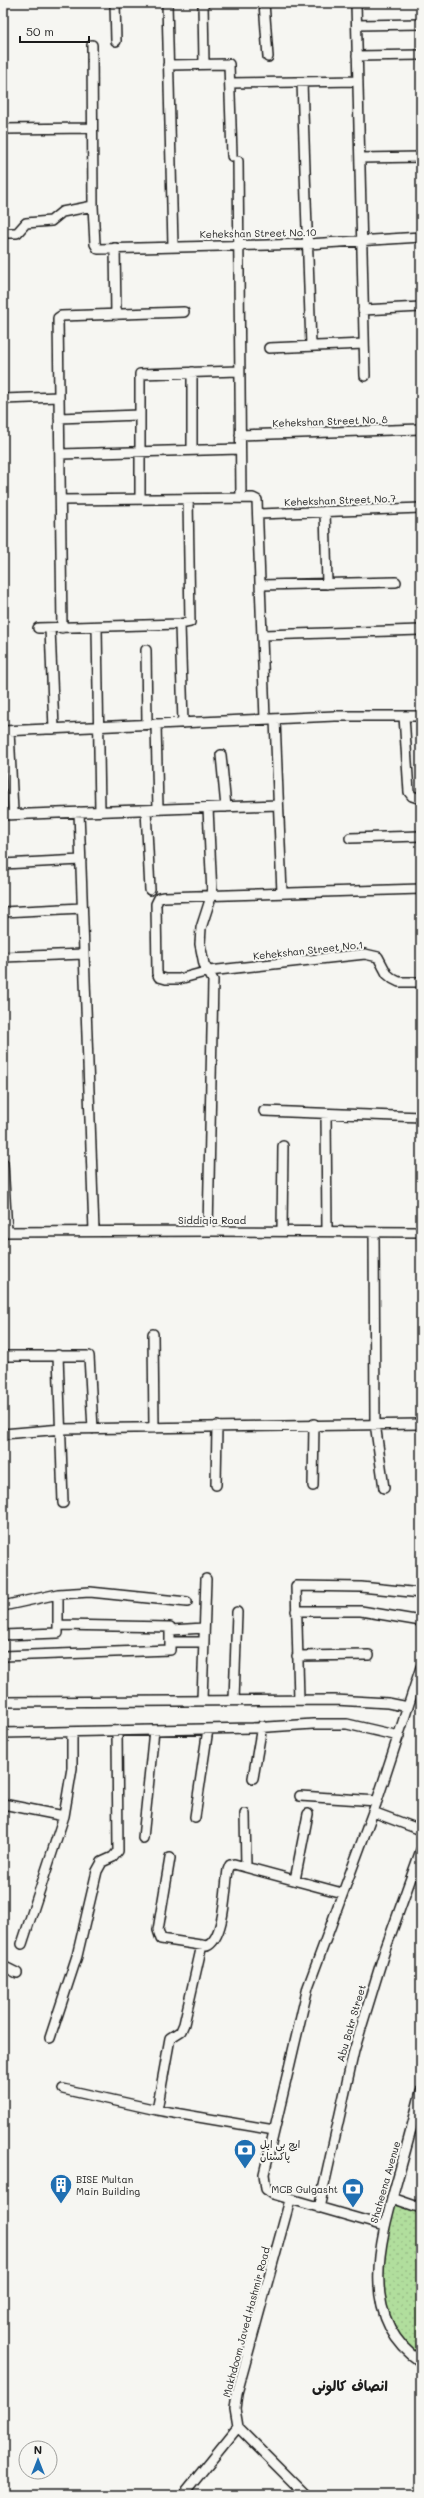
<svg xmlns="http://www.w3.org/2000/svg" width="424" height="2498" viewBox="0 0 424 2498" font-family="Mali,'Playpen Sans Arabic',sans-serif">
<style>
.park{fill:url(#park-dots);stroke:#667d5c}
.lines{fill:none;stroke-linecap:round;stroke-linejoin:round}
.street-casing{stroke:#1c1c1c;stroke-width:12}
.street{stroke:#f6f6f2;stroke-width:9}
.labels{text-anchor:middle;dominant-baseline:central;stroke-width:4;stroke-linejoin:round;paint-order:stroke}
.street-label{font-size:10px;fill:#1c1c1c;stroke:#f6f6f2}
.poi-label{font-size:10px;fill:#1c1c1c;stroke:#f6f6f2;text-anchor:start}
.district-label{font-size:14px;font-weight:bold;fill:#1c1c1c;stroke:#f6f6f2}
</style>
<defs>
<pattern id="park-dots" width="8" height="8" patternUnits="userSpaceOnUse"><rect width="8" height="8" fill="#b1de9d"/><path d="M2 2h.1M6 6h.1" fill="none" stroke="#98be87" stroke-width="1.8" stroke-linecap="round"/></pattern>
</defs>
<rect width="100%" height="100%" fill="#f6f6f2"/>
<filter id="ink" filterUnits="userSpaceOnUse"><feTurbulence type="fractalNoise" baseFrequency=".025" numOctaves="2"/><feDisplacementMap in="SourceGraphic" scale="8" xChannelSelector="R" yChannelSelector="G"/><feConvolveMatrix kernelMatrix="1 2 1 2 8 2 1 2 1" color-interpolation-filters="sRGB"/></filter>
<g filter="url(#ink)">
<path class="park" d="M392,2198l29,10v154l-31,-36 -12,-38z"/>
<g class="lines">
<g class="street-casing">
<path id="street" d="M115,3l1,38
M167,3l6,243
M203,3l1,61
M264,3l4,54
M356,3l9,373
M357,25l64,-1
M92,45l1,161 2,38 3,5 210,-5 113,-7
M357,56l64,-1
M168,65l61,-1 3,92
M302,82l9,264
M231,83l127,-2
M3,129l89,-1
M360,158l61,-1
M238,161l3,337
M3,233h14l9,-10 25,-2 11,-9 31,-6
M115,248l1,67
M363,310l58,-3
M269,348l95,-4
M3,399l56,-2
M59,418l80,-3
M240,435l181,-6
M192,450v-78
M60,454l180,-5
M140,499v-125l99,-3
M61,500l192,-2 4,2 8,219
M325,511l2,73
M259,514l162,-6
M261,585l135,-3
M180,624l3,99
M38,628l142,-4 10,-2 -2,-123
M50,628l4,101
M62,628l-4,-310 3,-2 123,-4
M97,628l3,183
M263,635l158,-5
M146,650l1,74
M404,716l5,76 3,4 9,3
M275,719l7,174
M156,724l2,85
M3,731l332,-15h86
M9,731l4,80
M221,755l5,52
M208,808l4,86 -11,34 -1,16 4,20 9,16 -5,251
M146,810l4,80
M79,812l15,419
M3,815l275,-10
M350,838l71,-2
M3,864l78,-4
M421,889l-257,8 -5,1 -3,6 1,69 2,4 7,2h13l30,-8 156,-17 13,3 9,17 6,5 6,3h22
M3,912l79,-4
M3,957l81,-3
M264,1111l157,6
M326,1114l1,117
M3,1163l4,69
M282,1231l1,-85
M3,1232l205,-1 213,1
M374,1232l1,191 9,65
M153,1334l1,94
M58,1355l5,148
M3,1356h86l4,73
M3,1434l59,-5 359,-5
M216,1485l1,-59
M313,1486l1,-62
M3,1606l55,-12 32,-2 97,10
M296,1611h65l60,10
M171,1630l33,-2
M3,1635l55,-2v-39
M170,1642h34
M3,1656l167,-6v-23l-111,-2
M297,1656l72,-1
M202,1700l4,-121
M234,1700l3,-88
M299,1700l-3,-114 65,1 60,6
M3,1702l332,-2 53,3 20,4
M3,1733l250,-5 60,-4h34l52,12
M253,1778l9,-52
M300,1796l77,5
M3,1804l61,12
M373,1812l48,18
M245,1814l1,53
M195,1817l13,-88
M143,1838l11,-108
M170,1858l-12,72 3,9 46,7c18,-8 18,-58 21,-76l2,-5 4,-1 108,29
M295,1880l13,-66
M22,1944l42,-128 8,-48v-36
M3,1966l14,7
M50,2038l27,-82 20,-85 5,-9 11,-5 5,-6 -1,-120
M63,2089l94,21 117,20
M421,2091c-7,29 -15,58 -23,86 -17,61 -42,141 23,185
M157,2110l13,-72 11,-7 3,-7 18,-79
M392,2198l29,10
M290,2200l-53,193 -2,16 3,18 68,68
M319,2208l35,-157 30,-98 37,-103
M384,2226l-111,-32 -7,-5 -2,-15 44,-187 69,-186 44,-134
M183,2495l55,-68"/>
</g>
<use href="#street" class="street"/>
</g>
</g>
<defs>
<g id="bank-pin" transform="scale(1.15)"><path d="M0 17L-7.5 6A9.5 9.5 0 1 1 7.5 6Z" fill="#1f6fb2" stroke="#f6f6f2"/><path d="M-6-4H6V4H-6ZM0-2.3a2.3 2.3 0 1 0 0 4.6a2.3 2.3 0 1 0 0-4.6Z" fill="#fff"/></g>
<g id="building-pin" transform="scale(1.15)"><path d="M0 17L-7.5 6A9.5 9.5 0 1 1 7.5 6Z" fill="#1f6fb2" stroke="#f6f6f2"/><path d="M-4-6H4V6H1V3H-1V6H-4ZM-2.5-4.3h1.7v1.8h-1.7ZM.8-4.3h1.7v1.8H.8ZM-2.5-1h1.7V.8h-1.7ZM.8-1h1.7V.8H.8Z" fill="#fff"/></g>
</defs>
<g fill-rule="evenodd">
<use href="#bank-pin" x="245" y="2150"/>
<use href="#building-pin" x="61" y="2185"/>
<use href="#bank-pin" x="353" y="2189"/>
</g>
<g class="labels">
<g class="street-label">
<text transform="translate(258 233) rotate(-1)">Kehekshan Street No.10</text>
<text transform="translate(330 421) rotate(-2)">Kehekshan Street No. 8</text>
<text transform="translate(340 500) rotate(-2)">Kehekshan Street No.7</text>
<text transform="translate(308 950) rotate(-6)">Kehekshan Street No.1</text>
<text x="212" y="1220">Siddiqia Road</text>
<text transform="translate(351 2023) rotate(-74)">Abu Bakr Street</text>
<text transform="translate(385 2182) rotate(-74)">Shaheena Avenue</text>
<text transform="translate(246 2322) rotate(-75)">Makhdoom Javed Hashmir Road</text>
</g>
<g class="poi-label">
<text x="260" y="2144">ایچ بی ایل<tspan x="260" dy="12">پاکستان</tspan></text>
<text x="76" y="2179">BISE Multan<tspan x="76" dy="12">Main Building</tspan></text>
<text x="338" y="2189" text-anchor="end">MCB Gulgasht</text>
</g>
<g class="district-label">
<text x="350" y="2385">انصاف کالونی</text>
</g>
</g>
<rect width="424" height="2498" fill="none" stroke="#f6f6f2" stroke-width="16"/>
<rect x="8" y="8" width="408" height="2482" fill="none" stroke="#1c1c1c" stroke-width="1.5" filter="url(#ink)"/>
<g transform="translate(38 2460)"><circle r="19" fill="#f6f6f2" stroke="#9f9f9c"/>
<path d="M0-3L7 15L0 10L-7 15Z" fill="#1f6fb2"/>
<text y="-6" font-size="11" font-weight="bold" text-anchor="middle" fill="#1c1c1c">N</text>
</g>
<path d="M20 36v6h69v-6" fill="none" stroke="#1c1c1c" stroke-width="2"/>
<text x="26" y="36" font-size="12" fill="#1c1c1c" stroke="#f6f6f2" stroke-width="3" paint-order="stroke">50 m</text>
</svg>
